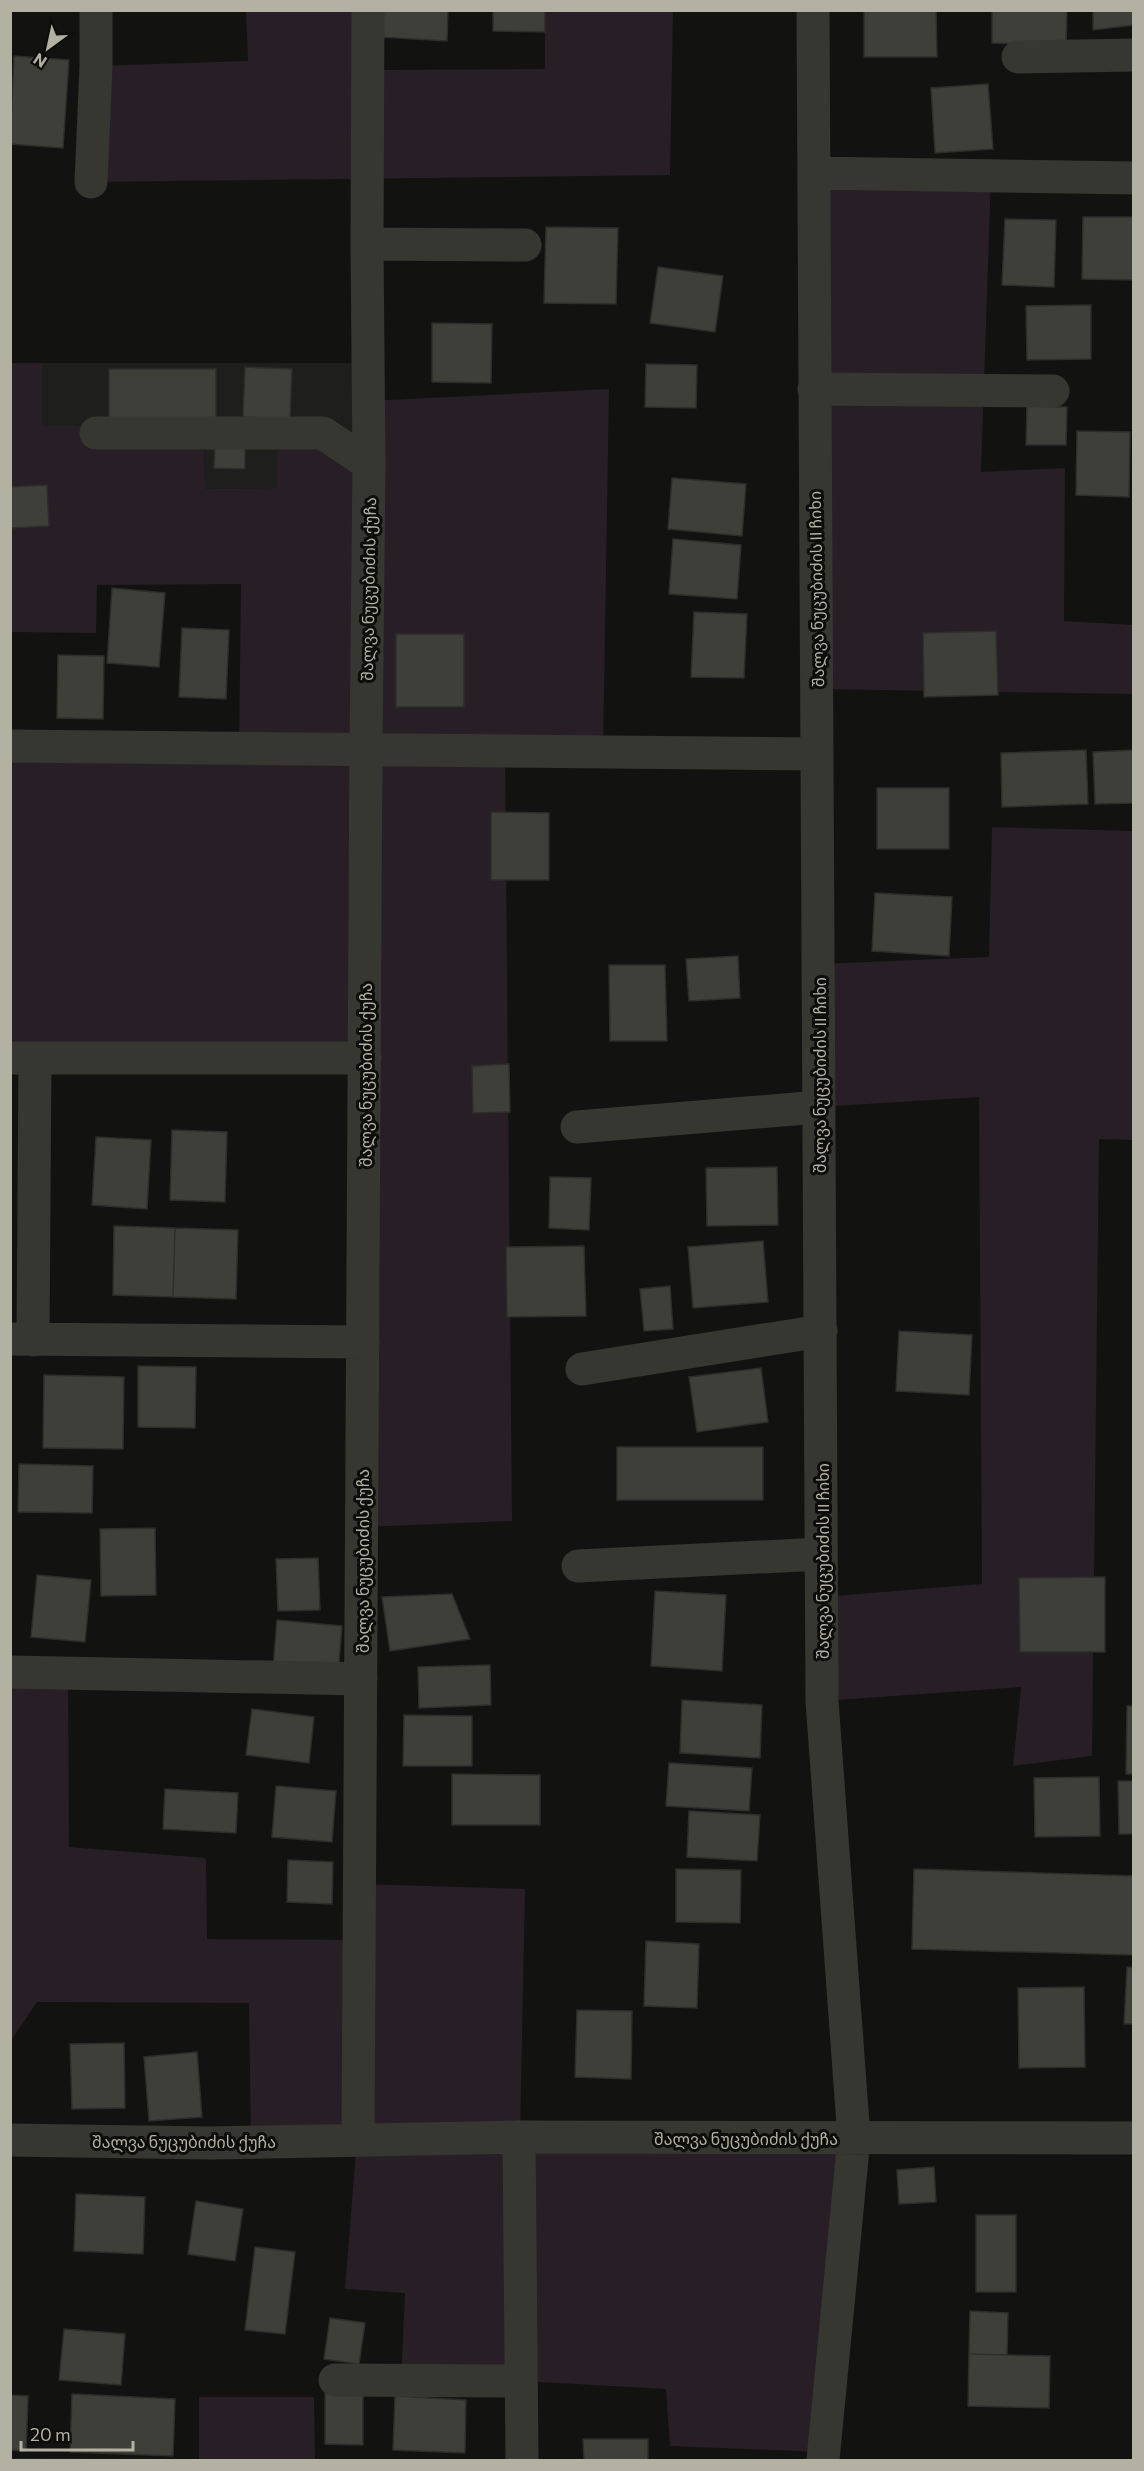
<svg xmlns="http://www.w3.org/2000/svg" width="1144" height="2471" viewBox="0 0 1144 2471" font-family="Commissioner,'Noto Sans Georgian',sans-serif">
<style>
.built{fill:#1e1f1c}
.green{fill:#271f25}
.building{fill:#3f3f3a;stroke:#2d2e2a;stroke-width:1.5}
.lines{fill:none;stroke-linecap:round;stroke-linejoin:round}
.minor{stroke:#373731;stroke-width:33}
.labels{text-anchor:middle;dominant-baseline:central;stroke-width:6;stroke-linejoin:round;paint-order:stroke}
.street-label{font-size:16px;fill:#b3b1a1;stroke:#0d0d0b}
</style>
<rect width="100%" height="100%" fill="#121210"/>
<path class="built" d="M42,363h327v85h-92v40l-72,1 -1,-63h-162z"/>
<path class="green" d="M246,11h122v59l177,-1v-58h128l-3,164 -579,7 5,-116 152,-5z
M814,173l177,3 -10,296 84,-4 -1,153 69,4v69l-316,-5z
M11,363h31v63h162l1,63 72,-1v-40h92v-47l240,-12 -6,363 -98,-1 7,770 -150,6 3,-469h-354v-312l228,2 2,-164 -144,1 -1,48 -85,-1z
M992,827l141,4v309l-34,-1 -7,617 -79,10 8,-79 -199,14v-104l160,-13 -3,-487 -160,10 -1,-143 171,-7z
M11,1672l57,1 1,174 137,11 1,81 152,1 1,-56 165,5 -5,248 334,1 -31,314 -153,-6 -4,-57 -145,-8h-120l4,-88 -60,-4 12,-150 -106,3 -2,-139 -212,-1 -26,39z
M199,2397h115l1,63h-304v-2l188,1z"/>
<path class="building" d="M382,10h66l-1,31 -66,-4z
M493,10h52v22l-52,-1z
M864,10h72l1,47h-73z
M992,10h75l-1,35 -74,-2z
M1093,10h41v15l-41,5z
M14,56l55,4 -6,88 -53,-4z
M988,84l5,65 -58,4 -4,-65z
M1083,217h51v63l-52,-1z
M1005,219l51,1 -2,67 -52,-2z
M546,227l72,1 -2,76 -72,-1z
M658,267l65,9 -8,56 -65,-9z
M1091,305v54l-64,1 -1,-54z
M432,323l60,1 -1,59 -59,-1z
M646,364l51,1 -1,43 -51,-1z
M245,367l47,2 -2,50 -47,-2z
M109,369h107v49h-107z
M1027,406l40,1 -1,38h-40z
M1077,431l53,1 -1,65 -53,-2z
M215,444h30v25l-31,-1z
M672,478l74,6 -4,52 -74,-7z
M47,485l2,41 -39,2v-41z
M673,539l68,6 -4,54 -68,-5z
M112,588l53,5 -6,74 -52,-4z
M694,612l53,2 -3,64 -53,-1z
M182,628l47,2 -3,69 -47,-2z
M996,631l2,64 -74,2 -1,-64z
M396,634h68v73h-68z
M58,655l46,1 -1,63 -46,-1z
M1086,750l2,54 -86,3 -1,-54z
M1134,750v53l-39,1 -2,-52z
M877,788h72v61h-72z
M491,812l58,1v67h-58z
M875,893l77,4 -3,59 -77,-5z
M738,956l2,42 -51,3 -3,-42z
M609,965h56l2,76h-57z
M509,1064l1,48 -37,1 -1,-47z
M172,1130l55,2 -2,70 -55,-2z
M96,1137l55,3 -4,69 -55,-4z
M777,1167l1,58 -71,1 -1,-58z
M550,1177l41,1 -2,52 -40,-2z
M114,1226l61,2 -2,69 -60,-2z
M175,1228l63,2 -2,69 -63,-2z
M763,1241l5,61 -75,6 -5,-61z
M584,1246l2,70 -79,1 -1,-70z
M670,1286l3,43 -29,2 -4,-42z
M899,1331l73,4 -3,60 -73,-4z
M138,1366l58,1 -1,61 -57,-1z
M761,1368l7,54 -71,10 -8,-55z
M44,1375l80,2 -1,72 -80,-1z
M617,1447h146v53h-146z
M19,1464l74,2 -1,47 -74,-1z
M155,1528l1,67 -55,1 -1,-67z
M318,1558l2,52 -42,1 -2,-52z
M37,1575l54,5 -6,62 -54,-5z
M1105,1577v75h-85l-1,-74z
M655,1591l71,4 -4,76 -71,-5z
M452,1594l18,45 -80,12 -8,-54z
M277,1620l65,6 -4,48 -65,-6z
M490,1665l1,40 -72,3 -1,-41z
M682,1700l80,5 -2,53 -80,-5z
M1127,1706h7v68h-8z
M252,1709l62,8 -5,46 -63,-8z
M404,1715l68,1v50h-69z
M669,1763l83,5 -3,43 -83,-5z
M452,1774l88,1v50h-88z
M1099,1777l1,59 -65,1 -1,-59z
M1118,1781h16v53h-15z
M276,1786l60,5 -4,51 -60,-5z
M165,1789l73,4 -2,40 -73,-4z
M689,1811l71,4 -3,46 -70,-4z
M288,1860l45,2 -1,42 -45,-2z
M676,1869l65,1 -1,53 -64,-1z
M914,1869l220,7 -1,79 -221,-6z
M646,1941l53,3 -2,64 -53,-2z
M1127,1967l7,1v56h-10z
M1084,1987l1,80 -66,1 -1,-80z
M577,2010l55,1 -1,68 -56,-2z
M124,2043l1,65 -53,1 -2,-65z
M197,2052l5,65 -53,4 -5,-64z
M934,2167l2,35 -37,2 -2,-34z
M76,2194l69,3 -2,57 -69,-3z
M196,2201l47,8 -8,52 -47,-7z
M976,2215h40v77h-40z
M255,2247l40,5 -10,82 -40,-4z
M970,2311l38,2 -1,42 -38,-1z
M330,2318l35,5 -6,41 -35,-5z
M64,2329l61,5 -4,51 -62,-5z
M969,2354l81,2 -1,52 -81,-2z
M325,2393h38v52l-38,-1z
M72,2394l103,5 -2,57 -103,-4z
M10,2395l18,1 -2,55 -16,-1z
M395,2396l71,4 -1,53 -72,-3z
M583,2439h65v21h-64z"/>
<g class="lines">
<path class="minor" d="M813,10l9,1691 32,437 -31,322
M1018,57l116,-2
M814,173l320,5
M91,182l5,-116v-56
M367,244l158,1
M814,389l239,2
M96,433h227l46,31
M10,746l807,8
M10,1058h355
M577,1127l242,-20
M10,1339l353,3
M33,1340l2,-282
M582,1369l239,-38
M578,1566l243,-12
M10,1672l351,7
M519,2137l3,323
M358,2139l8,-1390 3,-285 -2,-220 1,-234
M10,2140l201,3 308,-6 615,1
M335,2380l186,1"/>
</g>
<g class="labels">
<g class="street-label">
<text transform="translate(368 589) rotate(-89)">შალვა ნუცუბიძის ქუჩა</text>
<text transform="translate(816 589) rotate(-91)">შალვა ნუცუბიძის II ჩიხი</text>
<text transform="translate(365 1075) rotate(-90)">შალვა ნუცუბიძის ქუჩა</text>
<text transform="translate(819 1075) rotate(-90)">შალვა ნუცუბიძის II ჩიხი</text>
<text transform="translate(362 1561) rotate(-90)">შალვა ნუცუბიძის ქუჩა</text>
<text transform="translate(822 1561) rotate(-90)">შალვა ნუცუბიძის II ჩიხი</text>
<text x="746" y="2138">შალვა ნუცუბიძის ქუჩა</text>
<text x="184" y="2141">შალვა ნუცუბიძის ქუჩა</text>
</g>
</g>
<rect width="1144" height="2471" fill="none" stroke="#b3b1a1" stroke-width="24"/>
<g transform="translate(48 48) rotate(213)" stroke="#0d0d0b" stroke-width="4.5" paint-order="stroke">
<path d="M0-4.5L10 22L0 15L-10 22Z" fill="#b3b1a1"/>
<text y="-9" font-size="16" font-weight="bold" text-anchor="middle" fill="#b3b1a1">N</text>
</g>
<path d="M21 2441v9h112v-9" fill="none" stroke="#b3b1a1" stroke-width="3"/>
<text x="30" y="2441" font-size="18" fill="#b3b1a1" stroke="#0d0d0b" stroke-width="4.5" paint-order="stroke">20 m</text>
</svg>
